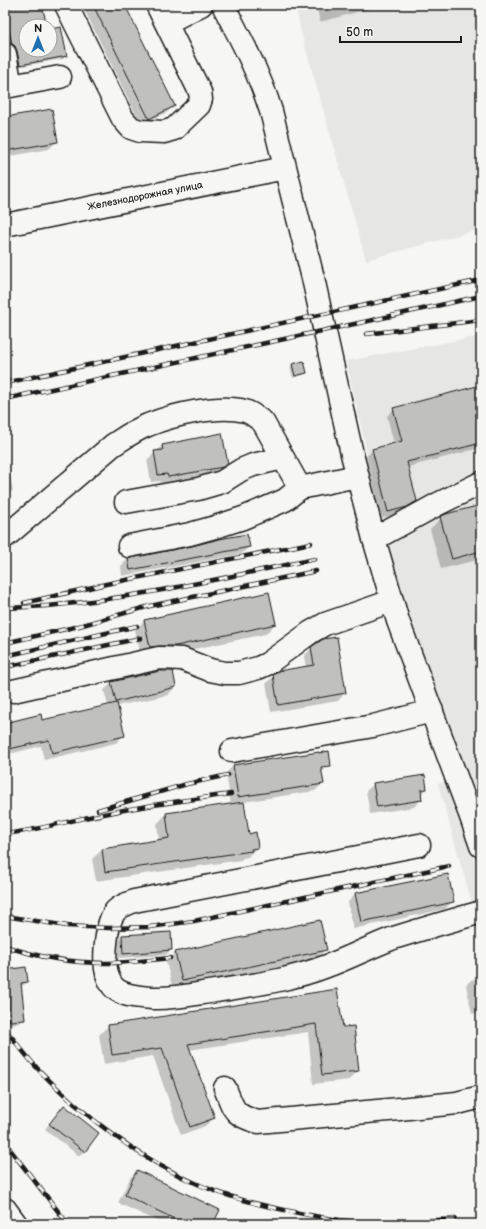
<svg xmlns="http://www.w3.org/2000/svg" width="486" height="1229" viewBox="0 0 486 1229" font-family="'Balsamiq Sans',sans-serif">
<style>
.built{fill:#e6e6e2}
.shadow{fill:#0003}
.building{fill:#c0c0bd;stroke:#1c1c1c}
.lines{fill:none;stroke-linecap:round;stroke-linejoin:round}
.minor-casing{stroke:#1c1c1c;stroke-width:25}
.major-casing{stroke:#1c1c1c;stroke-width:25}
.minor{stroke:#f6f6f2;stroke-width:22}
.major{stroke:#f6f6f2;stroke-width:22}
.rail-casing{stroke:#1c1c1c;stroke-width:4.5}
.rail{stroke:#f6f6f2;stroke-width:3;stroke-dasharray:9;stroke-linecap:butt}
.labels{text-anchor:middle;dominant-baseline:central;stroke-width:4;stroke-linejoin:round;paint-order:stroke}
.street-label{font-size:10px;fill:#1c1c1c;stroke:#f6f6f2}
</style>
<rect width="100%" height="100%" fill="#f6f6f2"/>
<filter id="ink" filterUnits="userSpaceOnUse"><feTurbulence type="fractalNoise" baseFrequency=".025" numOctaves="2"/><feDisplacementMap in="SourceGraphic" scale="8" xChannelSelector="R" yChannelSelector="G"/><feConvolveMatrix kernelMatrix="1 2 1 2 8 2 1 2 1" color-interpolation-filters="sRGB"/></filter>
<g filter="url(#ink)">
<path class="built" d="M295,5h186v224l-115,31 -63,-221z
M481,336v599l-43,-151 26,-12 -44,-123 -27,-83 -47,-205z"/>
<path class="shadow" d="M5,5h36l5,21h-20v24h24v-20l16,26 -3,3 -46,8 -12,-22z
M82,5h42l50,101 -8,7 -25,12z
M316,5h68l-64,17z
M5,118l51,24 -7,7 -44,8z
M293,365l13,8 -3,2 -10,3 -3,-11z
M481,386v64l-1,-2 -72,19 8,34 -7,7 -11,6 -17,4 -16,-61 8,-7 21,-6 -7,-28 7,-7z
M221,435l6,28 -8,8 -4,3 -54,10 -1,-3 -9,1 -4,-22 15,-14z
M5,454l8,36 -8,8z
M481,506v53l-40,10 -11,-40 11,-11z
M249,547l-8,7 -119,22 -1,-10 7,-7z
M481,609v20l-6,-16z
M144,621l131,3 -9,10 -101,21 -24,1 -6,-26z
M312,648l33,45 -7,8 -67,11 -5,-29 8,-7 32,-8 -2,-12z
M172,672l3,15 -7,8 -51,11 6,30 -7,7 -72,17 -3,-14 -36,9v-31l36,-2 67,-16 -4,-16 8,-7z
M330,765l-9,8 2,10 -8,8 -72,11 5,33 9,12 -9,10 -5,1 -2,2 -145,21 -4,-22 10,-9 57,-9 -2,-17 9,-10 65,-9 -5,-32 7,-7z
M374,784l52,5 -6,6 1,5 -7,7 -44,7 -4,-23z
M447,875l5,27 -7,7 -92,20 -5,-27 7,-8z
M170,933l1,17 -5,5 -48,3 -1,-17 5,-5z
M326,949l-10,10 -143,31 -7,-28 10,-10z
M5,971l22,10 -3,4 -4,1 4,33 -4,4 -14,2 -1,-12z
M481,978v34l-9,2 -6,-29 5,-5z
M337,990l6,38 15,43 -9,9 -36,4 -5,-52 -119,18 25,68 -9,8 -24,9 -28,-79 -49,8 -5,-29 9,-9z
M64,1106l20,45 -5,5 -34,-27z
M137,1171l75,53h-49l-45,-21 12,-25z"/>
<path class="building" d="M5,5h37l5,21h-21v24h24v-21l11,-2 6,29 -47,9 -3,-14 -2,-5 -3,-2 -5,-23h-2z
M93,5h32l50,101 -26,13z
M52,109l6,33 -53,9v-34z
M304,361l3,12 -12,3 -3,-12z
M481,385v58l-74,19 10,39 -10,6 -19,5 -16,-63 30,-8 -9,-33z
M222,433l6,31 -5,3 -55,10 -1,-3 -9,1 -4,-24 9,-1 -1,-5z
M481,505v46l-29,8 -12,-42 6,-3z
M247,534l3,13 -120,23 -2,-12h3l61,-12 27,-7z
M269,592l7,32 -100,22h-16l-10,1 -6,-27z
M337,637l9,56 -68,12 -5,-30 5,-4 36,-6 -3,-18 12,-8z
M160,671h13l3,16 -60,15 -5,-20z
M117,703l8,33 -73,17 -3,-13 -44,10v-27l36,-9 1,6z
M329,751l2,15 -10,1 3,17 -86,13 -5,-32 86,-13v1z
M425,775l2,14 -6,1 1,10 -45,7 -4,-24z
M244,802l5,32 7,-2 2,16 -7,1 1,2 -147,21 -3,-23 67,-11 -3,-25z
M448,874l6,28 -93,20 -6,-29z
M320,920l7,30 -145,31 -7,-29z
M171,932l1,18 -49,4 -1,-19z
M26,967l2,15 -7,1 4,37 -15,1 -4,-36h-1v-15z
M337,989l6,38 11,-1 5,45 -37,4 -6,-51 -128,20 27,74 -25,9 -28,-79 -50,7 -4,-30z
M64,1105l35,28 -14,19 -36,-28z
M137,1170l83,40 -7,14h-28l-60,-29z"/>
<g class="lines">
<g class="minor-casing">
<path id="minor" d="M66,5l57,114 8,9 9,3 24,1 10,-3 25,-24 2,-6 -1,-7 -43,-87
M166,23l35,-18
M5,54l6,32
M5,87l55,-10
M126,502l72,-13 24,-7 19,-12 12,-5 30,-7
M5,537l108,-92c11,-7 22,-15 35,-20 24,-10 71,-21 97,-14 7,2 12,7 18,11l37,66 57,-12
M374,539l64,-35 43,-21
M129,546l61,-12 25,-7 28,-9 42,-18 15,-12
M13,691l146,-33 23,1 28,11 15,3h14l19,-5 9,-4 44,-32 14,-8 67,-23
M232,751l141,-25 59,-15
M419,845l-285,56c-7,3 -16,6 -20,12 -8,12 -10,43 -8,56 1,8 5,17 11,21 10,7 24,7 35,8 22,1 43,-4 63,-7 38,-6 76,-11 112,-25 22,-8 43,-19 64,-27 30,-10 60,-18 90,-27
M225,1088c9,22 8,27 33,34l141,-13 58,-6 24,-6
M5,1209l11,15"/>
</g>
<g class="major-casing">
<path id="major" d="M223,5c18,34 36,68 48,106l42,167 39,176 22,85 24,82 73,196 10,29
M5,225l280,-57"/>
</g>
<use href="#minor" class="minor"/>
<use href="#major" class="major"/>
<g class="rail-casing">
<path id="rail" d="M366,334l115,-14
M5,383l476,-103
M5,399l368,-79 108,-24
M24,603l82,-19 205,-41
M5,608c17,-1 35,-1 52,-3 87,-8 173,-29 258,-46
M5,643l74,-17 71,-20 166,-35
M5,656l132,-30
M5,667l136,-29
M98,810l89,-26 41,-9
M5,834c34,-4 66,-14 99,-20 42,-9 85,-14 127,-20
M5,916l62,10 41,2 42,-1 44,-6 255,-55
M5,946c32,11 66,17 100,17 21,0 43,-3 65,-5
M5,1029c11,13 21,27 33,40 44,46 104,92 164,117 28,12 58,19 87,25 24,5 48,10 72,11 31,2 62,-1 94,-3
M5,1143l63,81"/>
</g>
<use href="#rail" class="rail"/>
</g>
</g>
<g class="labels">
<g class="street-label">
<text transform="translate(145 196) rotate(-11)">Железнодорожная улица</text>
</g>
</g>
<rect width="486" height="1229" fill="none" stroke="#f6f6f2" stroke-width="20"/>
<rect x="10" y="10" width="466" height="1209" fill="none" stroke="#1c1c1c" stroke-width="1.5" filter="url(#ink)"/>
<g transform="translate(38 38)"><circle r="19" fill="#f6f6f2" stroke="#9f9f9c"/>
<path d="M0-3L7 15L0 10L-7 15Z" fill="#1f6fb2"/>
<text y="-6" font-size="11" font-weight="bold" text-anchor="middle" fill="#1c1c1c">N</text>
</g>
<path d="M340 36v6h121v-6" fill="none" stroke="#1c1c1c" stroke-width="2"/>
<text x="346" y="36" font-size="12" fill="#1c1c1c" stroke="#f6f6f2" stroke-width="3" paint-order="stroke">50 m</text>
</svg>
